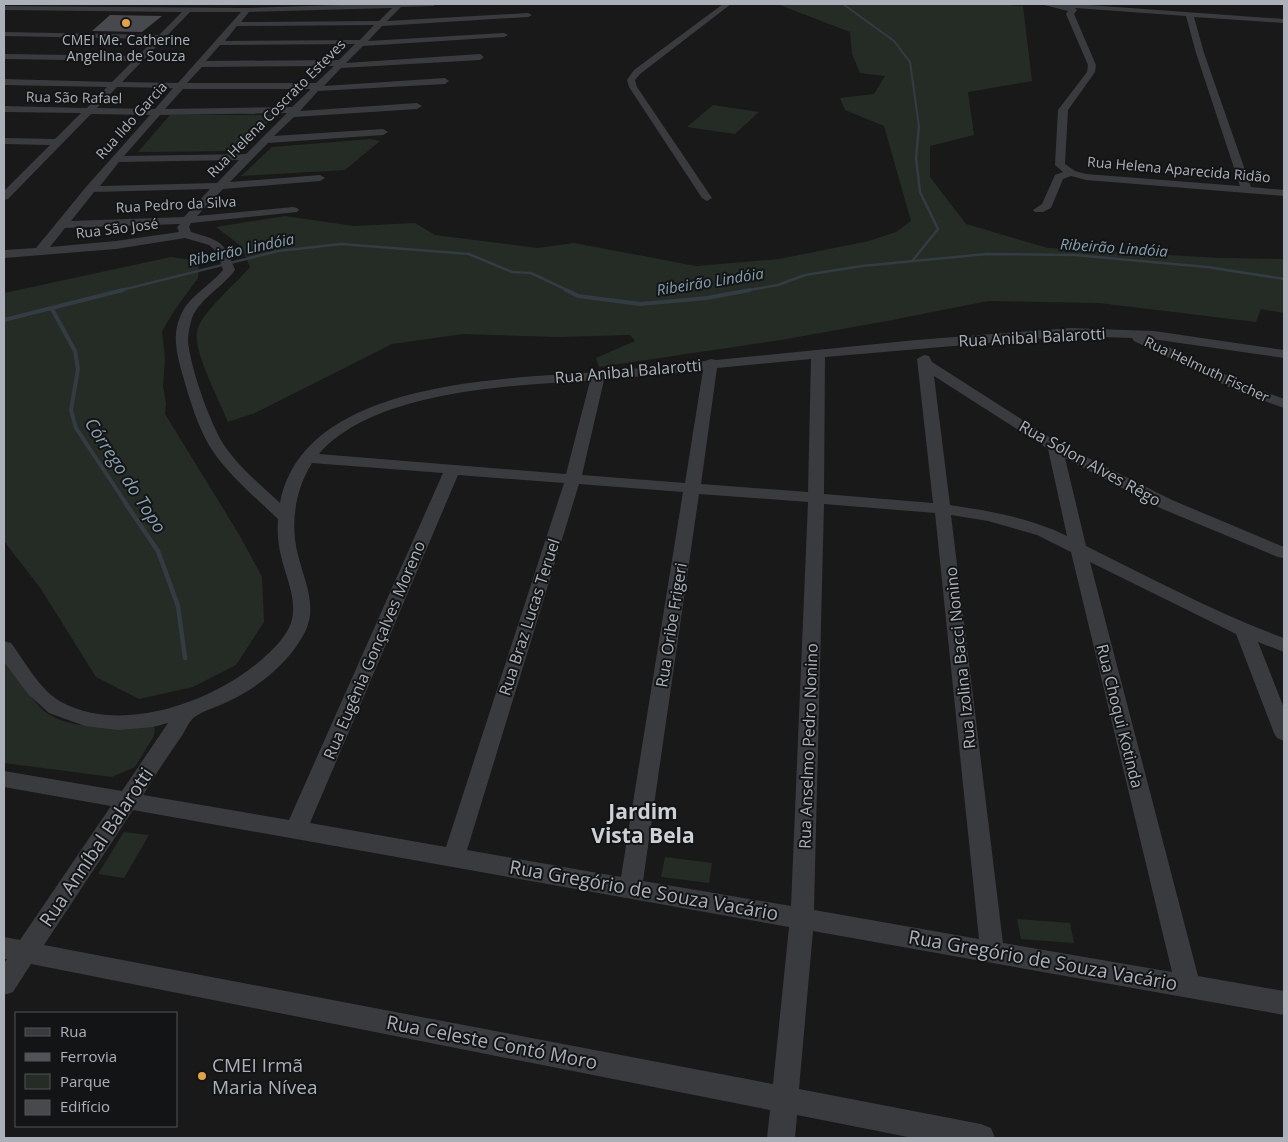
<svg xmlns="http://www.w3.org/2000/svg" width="1288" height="1142" viewBox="0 0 1288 1142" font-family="'Open Sans',sans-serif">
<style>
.green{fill:#252c25}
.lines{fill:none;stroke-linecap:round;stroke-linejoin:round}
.stream-far3{stroke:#323c42;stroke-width:2}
.stream-far2{stroke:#323c42;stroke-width:2.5}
.stream-far1{stroke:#323c42;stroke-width:4}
.stream{stroke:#323c42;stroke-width:4.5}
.building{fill:#48494d}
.minor{fill:#3a3b3f;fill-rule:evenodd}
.rail{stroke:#515358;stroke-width:2;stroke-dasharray:3 2.5;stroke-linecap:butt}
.poi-dot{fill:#e2a248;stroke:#131415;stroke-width:2}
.labels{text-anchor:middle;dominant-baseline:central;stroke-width:4;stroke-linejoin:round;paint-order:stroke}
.far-poi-label{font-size:14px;fill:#acb1b9;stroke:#131415}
.far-street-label{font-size:14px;fill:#acb1b9;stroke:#131415}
.far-water-label{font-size:15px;font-style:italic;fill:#86a0b0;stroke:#131415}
.street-label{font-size:16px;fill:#acb1b9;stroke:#131415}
.water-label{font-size:18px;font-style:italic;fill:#86a0b0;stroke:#131415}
.near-street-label{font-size:19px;fill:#acb1b9;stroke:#131415}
.near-poi-label{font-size:19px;fill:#acb1b9;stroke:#131415;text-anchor:start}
.near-neighbourhood-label{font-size:21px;font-weight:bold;fill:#cdd0d5;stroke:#131415}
</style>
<rect width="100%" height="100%" fill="#19191a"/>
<path class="green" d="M777,4h218l28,2 9,75 -64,11 6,43 -44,11v31l36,47 82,24 172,10 64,1v54l-23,-4 -5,13 -157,-19 -111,-2 -101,20 -106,19 -182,27 -3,-9 39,-17 -5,-6 -74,2 -93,-3 -71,10 -137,69 -27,9c-8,-20 -35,-71 -31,-90 2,-18 41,-50 53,-65l-9,-21 -25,-19 69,-11 69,10 61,-3 20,12 103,13 36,-5 122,23 83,-7 90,-18 27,-9 15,-11 -27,-95 -39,-16 -5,-12 34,-4 11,-18 -25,-3 -8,-19 -2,-22z
M713,105l46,7 -24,22 -48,-7z
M170,115h105l-34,36 -103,1z
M371,139l9,2 -35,29 -104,6 31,-29z
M171,257l28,4 -1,17 -24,33 -12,20 3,27 -2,28 3,17 -1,11 75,122 22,41 2,45 -28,43 -43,22 -54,12 -43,-22 -55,-88 -37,-48v-248z
M4,658c11,15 21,33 34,47 26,29 76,20 111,19l6,4 -1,8 -19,31 -23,10 -108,-14z
M124,832l25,3 -25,43 -26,-4z
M665,857l47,6 -3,20 -48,-6z
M1017,919l53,4 4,20 -53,-4z"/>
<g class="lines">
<path class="stream-far3" d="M843,4l51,37 16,21 9,65"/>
<path class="stream-far2" d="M913,260l25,-31 -18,-37 -4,-34 3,-32
M118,291l160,-40 63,-7 128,10 43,18 19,1 38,18
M743,291l35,-6 27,-10 57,-9 125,-12 88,1 132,12 77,12"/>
<path class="stream-far1" d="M566,290l12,6 62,8 67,-6 43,-8
M52,309l23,42 3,18 -7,41 5,18 51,77
M4,320l119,-30"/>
<path class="stream" d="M126,504l32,47 20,55 7,52"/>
</g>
<path class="building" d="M110,15l52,1 -20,16 -50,-1z"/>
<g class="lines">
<path class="minor" d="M371,4h66l-4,2 -32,1 -14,14 141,-8 4,2 -4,2 -146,9 -14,15 136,-8 4,2 -4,2 -141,9 -17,17 134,-9 4,3 -4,3 -139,8 -17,18 121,-8 4,3 -4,3 -127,7 -18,20 117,-8 5,3 -5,3 -123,8 -20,19 109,-7 5,3 -5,3 -115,8 -38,39 90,-7 5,3 -5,3 -97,8 -26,27 96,-9 4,1 2,2 -2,2 -106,11 -2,4 2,5c29,9 33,8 44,38 -12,17 -35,28 -43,48 -2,7 -4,15 -4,23 2,26 23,86 38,107 15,21 36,38 54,55 23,-122 220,-124 316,-131 37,-3 73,-7 109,-11l6,-2 5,1 200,-20 154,-12 84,3 130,19v8l-132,-19 95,46 37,14v9l-47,-17 -103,-50 -2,-3 -62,-2 -245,21 -1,137 109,9 -16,-144 7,-4 5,1 3,6 128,82 112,56 112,47v11l-6,-1 -118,-49 -95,-50 21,88c65,32 130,67 198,92v14l-26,-10 26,66v33l-7,-3 -3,-5 -38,-99 -146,-72 108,414 86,15v24l-471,-84 -14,158 182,35 10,4 4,10h-82l-116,-23 -2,23h-28l3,-28 -739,-146 -18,28 -9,3v-32l3,-4h-3v-22l16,3 91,-134 -107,-19v-16l118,20 46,-68 -15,4 -35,3 -33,-4 -36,-13 -21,-19 -24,-32v-21l7,2c15,20 29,48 52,60 61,31 149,-1 197,-42 12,-10 26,-24 31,-38 7,-23 -5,-45 -10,-67 -3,-12 -4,-25 -3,-37 -22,-21 -46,-41 -64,-66 -16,-23 -24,-53 -32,-80 -5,-19 -10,-37 -2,-56 8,-21 29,-30 43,-47l-6,-18 -8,-7 -24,-7 -69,11 -112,9v-8l32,-2 50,-61 64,-72 -59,-1 -83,85 -4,1v-9l46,-46 -46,-1v-6l51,1 26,-26 -77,-1v-6l83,2 20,-21 -103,-2v-6l108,3 21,-21 -129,-2v-5l134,2 17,-17 -151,-3v-4l155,3 23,-23 -178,-2v-4l243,2zM392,8l-13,13 -138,1 8,-10zM190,12h51l-63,71 -56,-1zM374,25l-14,15 -135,1 12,-15zM355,44l-16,16 -133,1 14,-16zM334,66l-18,17h-129l15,-16zM117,87l56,1 -18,21 -58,-1zM183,89h127v1l-18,17 -127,2zM287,113l-41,41 -122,2 36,-41zM239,160l-22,23 -117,3 19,-24zM210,189l-26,28 -113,4 23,-29zM180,224l-3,3 2,5 -63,9 -66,6 15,-19zM811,359l-3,133 -107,-8 16,-116zM703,370l-18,113 -103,-8 22,-95zM934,376l114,73 19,87c-36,-18 -77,-25 -117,-31zM590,381l-24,93 -247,-20c54,-63 193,-69 271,-73zM312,463l131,10 -154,347 -146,-25c13,-21 26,-41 40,-61 3,-5 7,-15 13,-18 9,-6 21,-9 31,-14 31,-14 63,-40 78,-70 13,-26 -1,-52 -7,-77 -8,-31 -3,-65 14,-92zM458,475l106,8 -118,364 -136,-24zM579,484l104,8 -62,385 -154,-27zM699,494l109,8 -17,404 -148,-25zM824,504l111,9 44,426 -165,-29zM951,515l37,6 49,14 34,17 101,420 -169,-29zM133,810l656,117 -16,157 -729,-139z
M723,4h8l-91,70 -5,6 2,7 75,111 -5,3 -5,-3 -73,-111 -2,-7 7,-10z
M1040,4h35l209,15v4l-90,-6 10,36 47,134 33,3v6l-198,-16 -15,-4 -8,3 -12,29 -8,4h-8l-2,-2 9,-6 13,-29 8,-3 -8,-7 3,-55 29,-38 1,-7 -22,-51 2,-3zM1075,8l111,8 10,37 44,133 -154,-12 -11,-3 -10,-7 3,-54 27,-38 1,-7 -22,-51 3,-4z"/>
<path class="rail" d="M65,4h211"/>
</g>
<g class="poi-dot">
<circle cx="126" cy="23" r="5"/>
<circle cx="202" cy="1076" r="5"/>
</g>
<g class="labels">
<g class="far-poi-label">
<text x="126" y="39">CMEI Me. Catherine<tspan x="126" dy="16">Angelina de Souza</tspan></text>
</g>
<g class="far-street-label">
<text transform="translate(74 97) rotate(1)">Rua São Rafael</text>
<text transform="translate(276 108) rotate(-45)">Rua Helena Coscrato Esteves</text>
<text transform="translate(131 120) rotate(-48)">Rua Ildo Garcia</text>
<text transform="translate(1179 169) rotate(5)">Rua Helena Aparecida Ridão</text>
<text transform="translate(176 204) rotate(-3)">Rua Pedro da Silva</text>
<text transform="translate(117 228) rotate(-7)">Rua São José</text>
<text transform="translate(1207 369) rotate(25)">Rua Helmuth Fischer</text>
</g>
<g class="far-water-label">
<text transform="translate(1114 247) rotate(4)">Ribeirão Lindóia</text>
<text transform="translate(241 249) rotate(-12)">Ribeirão Lindóia</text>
<text transform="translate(710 281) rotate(-9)">Ribeirão Lindóia</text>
</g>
<g class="street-label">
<text transform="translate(1032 337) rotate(-3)">Rua Anibal Balarotti</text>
<text transform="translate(628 371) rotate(-5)">Rua Anibal Balarotti</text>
<text transform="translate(1090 463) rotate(29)">Rua Sólon Alves Rêgo</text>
<text transform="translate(529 617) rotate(-72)">Rua Braz Lucas Teruel</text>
<text transform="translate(671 625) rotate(-81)">Rua Oribe Frigeri</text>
<text transform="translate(374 650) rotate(-67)">Rua Eugênia Gonçalves Moreno</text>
<text transform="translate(960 658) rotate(-96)">Rua Izolina Bacci Nonino</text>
<text transform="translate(1120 716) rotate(76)">Rua Choqui Kotinda</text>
<text transform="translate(808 746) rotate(-88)">Rua Anselmo Pedro Nonino</text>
</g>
<g class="water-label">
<text transform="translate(126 475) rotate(57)">Córrego do Topo</text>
</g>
<g class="near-street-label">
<text transform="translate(96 847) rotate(-56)">Rua Anníbal Balarotti</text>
<text transform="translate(644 890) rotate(10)">Rua Gregório de Souza Vacário</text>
<text transform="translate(1043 960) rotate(10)">Rua Gregório de Souza Vacário</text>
<text transform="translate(492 1042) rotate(11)">Rua Celeste Contó Moro</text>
</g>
<g class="near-poi-label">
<text x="212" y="1065">CMEI Irmã<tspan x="212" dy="22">Maria Nívea</tspan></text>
</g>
<g class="near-neighbourhood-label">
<text x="643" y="811">Jardim<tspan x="643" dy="24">Vista Bela</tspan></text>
</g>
</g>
<rect width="1288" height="1142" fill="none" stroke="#acb1b9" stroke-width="10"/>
<rect x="15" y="1012" width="162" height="115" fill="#131415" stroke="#505357"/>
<rect x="25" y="1028" width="25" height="8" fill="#3a3b3f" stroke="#505357"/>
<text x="60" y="1037" font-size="15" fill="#acb1b9">Rua</text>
<rect x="25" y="1053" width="25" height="8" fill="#515358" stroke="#505357"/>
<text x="60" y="1062" font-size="15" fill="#acb1b9">Ferrovia</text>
<rect x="25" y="1074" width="25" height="15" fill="#252c25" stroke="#505357"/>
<text x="60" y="1087" font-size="15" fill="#acb1b9">Parque</text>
<rect x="25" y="1100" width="25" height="15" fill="#48494d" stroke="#505357"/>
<text x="60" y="1112" font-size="15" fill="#acb1b9">Edifício</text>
</svg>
